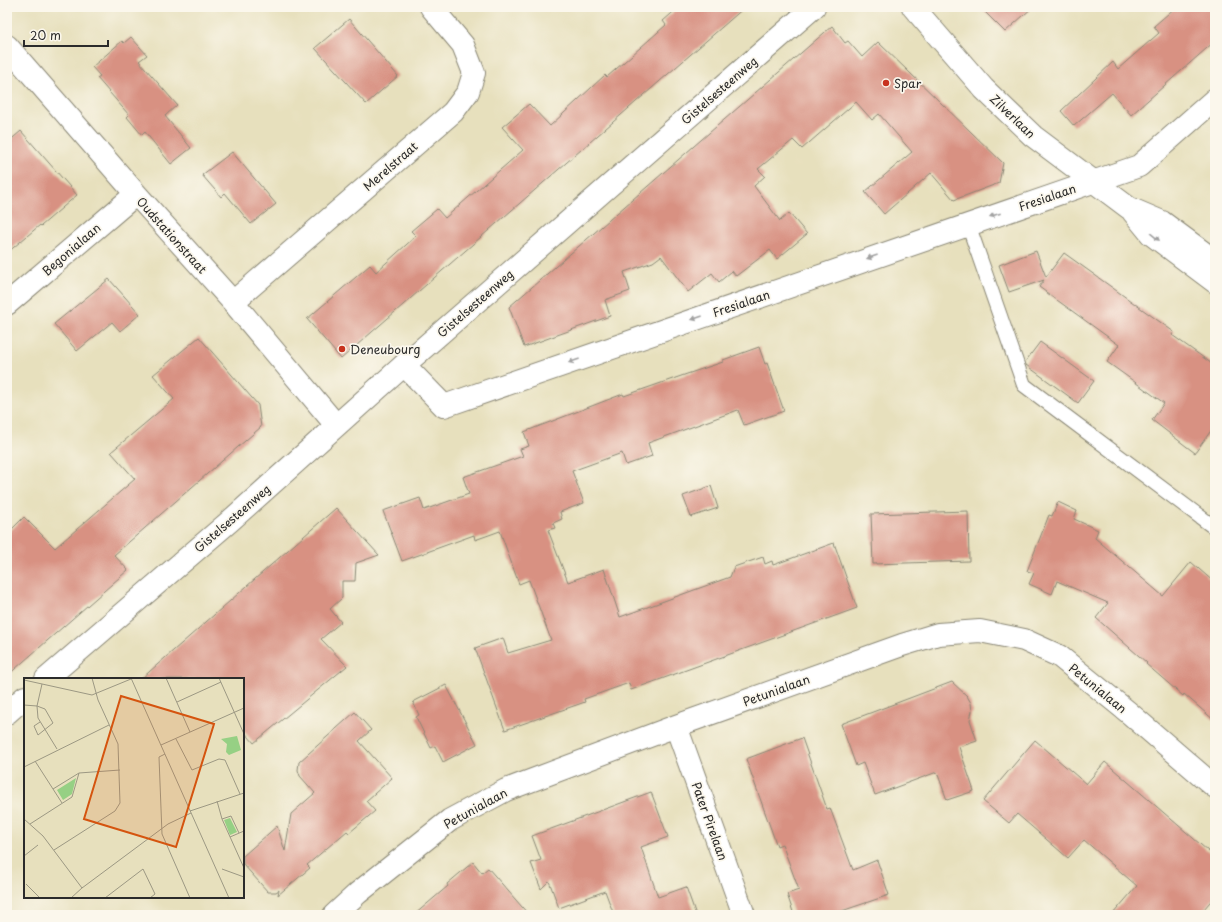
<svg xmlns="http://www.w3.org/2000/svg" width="1222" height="922" viewBox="0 0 1222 922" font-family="'Playpen Sans',sans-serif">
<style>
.building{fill:#d89182}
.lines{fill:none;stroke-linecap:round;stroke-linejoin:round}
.lane-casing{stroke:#898674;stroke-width:16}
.street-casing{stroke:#898674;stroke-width:24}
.secondary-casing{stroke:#898674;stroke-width:24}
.lane{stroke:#fff;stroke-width:14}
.street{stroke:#fff;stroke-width:22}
.secondary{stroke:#fff;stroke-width:22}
.oneway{fill:#a0a0a0}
.poi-dot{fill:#c8321e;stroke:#fbf7ec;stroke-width:1.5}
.labels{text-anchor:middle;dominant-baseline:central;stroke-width:3.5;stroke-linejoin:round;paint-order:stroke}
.poi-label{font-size:12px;fill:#2b2b2b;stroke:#fbf7ec;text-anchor:start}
.street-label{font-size:12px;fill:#2b2b2b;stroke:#fbf7ec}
.inset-road{fill:none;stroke:#9c9883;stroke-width:1}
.view{fill:#d5540f;fill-opacity:0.15;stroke:#d5540f;stroke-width:2}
.inset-edge{fill:none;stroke:#2b2b2b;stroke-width:2}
</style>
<rect width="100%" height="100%" fill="#fbf7ec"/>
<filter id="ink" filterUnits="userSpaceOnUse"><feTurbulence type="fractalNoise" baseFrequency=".025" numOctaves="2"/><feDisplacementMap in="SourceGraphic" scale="8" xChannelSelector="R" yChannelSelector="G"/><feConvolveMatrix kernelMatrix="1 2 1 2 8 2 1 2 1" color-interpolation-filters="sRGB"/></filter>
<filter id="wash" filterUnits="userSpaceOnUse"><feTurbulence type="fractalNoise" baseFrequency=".012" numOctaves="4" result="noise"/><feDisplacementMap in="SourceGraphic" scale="16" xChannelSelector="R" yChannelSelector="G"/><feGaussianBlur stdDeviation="0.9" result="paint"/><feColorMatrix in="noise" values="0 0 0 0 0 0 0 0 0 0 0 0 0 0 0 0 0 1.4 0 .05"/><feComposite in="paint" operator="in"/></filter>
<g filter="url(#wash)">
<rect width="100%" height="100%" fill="#e7e0bd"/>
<g id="blocks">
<path class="building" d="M679,7h66l-404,352 -34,-40 63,-54 6,7 40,-36 -5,-5 26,-22 8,9 78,-68 -21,-23 27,-23 21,22 55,-51 2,2 59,-52 -3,-4z
M980,7h53l-28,25z
M1176,7h39v34l-84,74 -19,-22 -38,33 -13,-15 52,-49 5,7 41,-36 -5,-7z
M349,19l49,57 -32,28 -51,-56z
M832,26l13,17 3,-2 14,16 16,-15 125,121 -4,20 -45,17 -23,-27 -47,41 -19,-22 47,-40 -33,-38 -7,6 -16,-18 -54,47 -9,-9 -35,29 7,7 -11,10 26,35 9,-8 18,21 -30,25 -7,-9 -34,26 -4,-5 -13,11 -7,-9 -24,19 -27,-36 -8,6 -29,10 6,19 -25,9 5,16 -86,31 -15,-40z
M131,37l16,18 -8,6 38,44 -12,11 26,32 -20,16 -26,-32 -3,3 -15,-18 2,-2 -32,-37 3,-2 -8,-9 30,-26 2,2z
M21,131l56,64 -36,31 -1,-1 -33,28v-110z
M232,152l44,52 -25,20 -26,-31 -4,4 -19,-22z
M1036,251l10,26 18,-24 110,79 -2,3 43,31v59l-20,28 -43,-33 12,-17 -57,-41 12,-17 -80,-58 5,-7 -35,12 -10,-27z
M109,279l31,35 -20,17 -8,-9 -35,29 -23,-27z
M199,337l59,68 3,22 -147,128 14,15 -121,106v-142l17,-17 31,31 80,-69 -24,-27 63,-53 -21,-24z
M1040,342l54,39 -16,22 -52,-38 -1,-3z
M759,347l6,17 2,-1 17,48 -40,14 -6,-15 -90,33 4,13 -26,9 -4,-12 -50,18 12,32 -24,9 2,7 -9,4 2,5 -7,2 20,52 36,-13 16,48 110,-40 4,-10 29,-10 2,7 7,-3 1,4 61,-22 23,65 -226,82 -2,-7 -45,16 1,3 -80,28 -30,-82 28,-10 5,15 43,-13 -22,-60 -10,4 -19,-53 -25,9 -1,-5 -72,26 -19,-50 37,-13 4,12 45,-16 -6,-17 60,-21 -3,-7 9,-3 -5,-14 99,-38 1,2 63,-22 36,-12v-2z
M711,486l7,22 -27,9 -8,-21z
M1058,502l19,9 -3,8 24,11 -3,8 68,58 28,-34 24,21v138l-31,-27 -1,2 -37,-32 1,-1 -51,-45 12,-15 -51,-22 -5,13 -23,-10 5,-11 -7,-2 22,-56 3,1z
M336,508l43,47 -23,8 -1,18h-13v17l-12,11 11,13 -20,17 26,27 -93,77 -11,-13v-51h-102z
M968,511l1,50 -96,3 -2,-50z
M952,682l15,14 4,7 1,8 -2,9 7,21 -18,6 15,44 -27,9 -10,-28 -62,23 -12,-32 -7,3 -15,-42z
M446,685l31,59 -34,18 -8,-16 -4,2 -15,-31 3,-2 -6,-13z
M355,712l16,18 -12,11 33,37 -26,23 9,10 -26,22 -2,-2 -40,34 3,3 -32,27 1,-5 -3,2h-8l-25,-28v-8l34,-30 8,25 6,-37 24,-21 -15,-17 -2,-6 1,-8z
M802,738l25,71 3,-1 23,62 24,-10 12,35 -59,20h-36l-7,-21 12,-4 -17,-46 -5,2 -31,-87z
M1035,740l51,44 19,-22 110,95v39l-16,19h-87l25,-29 -53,-46 -16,18 -51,-44 -8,9 -26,-22z
M651,792l17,45 -27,10 17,50 28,-10 10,28h-82l-9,-24 -46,17 -10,-27 -8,8 -10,-26 10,-3 -9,-24z
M473,862l9,11 6,-5 41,47h-115l34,-29 -1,-2z"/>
</g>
</g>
<g filter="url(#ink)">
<use href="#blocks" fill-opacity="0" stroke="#898674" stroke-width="1"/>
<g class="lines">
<g class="lane-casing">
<path id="lane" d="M968,224l56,161 191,143"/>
</g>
<g class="street-casing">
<path id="street" d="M913,7l71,82 49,47 96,72 33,14 53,39
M7,46l129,148 97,108 103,123
M1133,212l18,22 64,48
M233,302l220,-190 15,-20 6,-19 -11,-28 -32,-38
M7,304l129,-110
M404,365l40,41 695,-240 76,-67
M676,726l68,189
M334,915l24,-22 92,-73 56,-30 170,-64 226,-81 36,-11 42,-3 44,9 35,16 69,56 87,75"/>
</g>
<g class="secondary-casing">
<path id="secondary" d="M46,679l184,-158 174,-156 410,-358
M7,713l18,-16"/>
</g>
<use href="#lane" class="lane"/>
<use href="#street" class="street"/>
<use href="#secondary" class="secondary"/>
</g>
<defs><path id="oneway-solid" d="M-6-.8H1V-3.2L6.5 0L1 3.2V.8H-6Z"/></defs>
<g class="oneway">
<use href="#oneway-solid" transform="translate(995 215) rotate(162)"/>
<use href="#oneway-solid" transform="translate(1155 237) rotate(39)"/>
<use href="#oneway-solid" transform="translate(872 257) rotate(161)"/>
<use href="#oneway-solid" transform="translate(697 318) rotate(161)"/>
<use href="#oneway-solid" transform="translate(574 361) rotate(161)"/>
</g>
</g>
<g class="poi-dot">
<circle cx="886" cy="83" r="4"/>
<circle cx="342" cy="349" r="4"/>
</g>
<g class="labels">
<g class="poi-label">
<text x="894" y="83">Spar</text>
<text x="350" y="349">Deneubourg</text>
</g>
<g class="street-label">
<text transform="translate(719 90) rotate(-41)">Gistelsesteenweg</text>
<text transform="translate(1013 116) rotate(44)">Zilverlaan</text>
<text transform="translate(390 166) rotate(-41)">Merelstraat</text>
<text transform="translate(1047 197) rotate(-19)">Fresialaan</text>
<text transform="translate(172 235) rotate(48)">Oudstationstraat</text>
<text transform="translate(71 249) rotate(-41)">Begonialaan</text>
<text transform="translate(475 303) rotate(-41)">Gistelsesteenweg</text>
<text transform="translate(741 303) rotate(-19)">Fresialaan</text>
<text transform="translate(232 518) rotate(-41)">Gistelsesteenweg</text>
<text transform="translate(1098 688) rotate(39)">Petunialaan</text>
<text transform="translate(776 690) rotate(-20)">Petunialaan</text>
<text transform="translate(475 808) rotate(-29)">Petunialaan</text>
<text transform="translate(710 821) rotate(70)">Pater Pirelaan</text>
</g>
</g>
<g transform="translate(24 678)">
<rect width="220" height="220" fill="#e7e0bd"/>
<path d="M213,58l4,14 -12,5 -3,-3 1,-8 -6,-5zM52,100l-4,16 -9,6 -6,-10zM206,140l7,14 -7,3 -6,-15z" fill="#96d084"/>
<path class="inset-road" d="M107,0l98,220M142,0l24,54M195,0l25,56M0,2l68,15 39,-16M153,24l44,-20M0,27l13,1 1,12 19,31M16,44l-6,4 4,9 15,-12 -8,-14 -8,-3 5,-22M152,61l16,31 27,-11 6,1 15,34M137,67l83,-37M141,76l-6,3 3,77 28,64M11,83l27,42M0,89l85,-42M29,111l26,-16M193,123l5,18 22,49M166,133l54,-18M0,141l19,17 39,52M198,141l9,-3 8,17M6,146l42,-27 7,-24 41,-3M206,159l14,-6M30,172l61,-39 5,-8 -2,-59 -20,-44 -6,-22M0,178l14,-11M198,191l22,8M2,206l14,14M58,210l86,-64 23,-11M47,220l12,-11M81,220l38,-29 12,25 -5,4"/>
<path class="view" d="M97,18l93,28 -38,123 -92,-28z"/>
<rect width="220" height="220" class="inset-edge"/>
</g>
<rect width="1222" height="922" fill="none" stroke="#fbf7ec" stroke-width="24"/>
<path d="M24 40v6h84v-6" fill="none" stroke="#2b2b2b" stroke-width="2"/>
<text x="30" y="40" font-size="12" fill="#2b2b2b" stroke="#fbf7ec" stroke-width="3" paint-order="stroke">20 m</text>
</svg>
